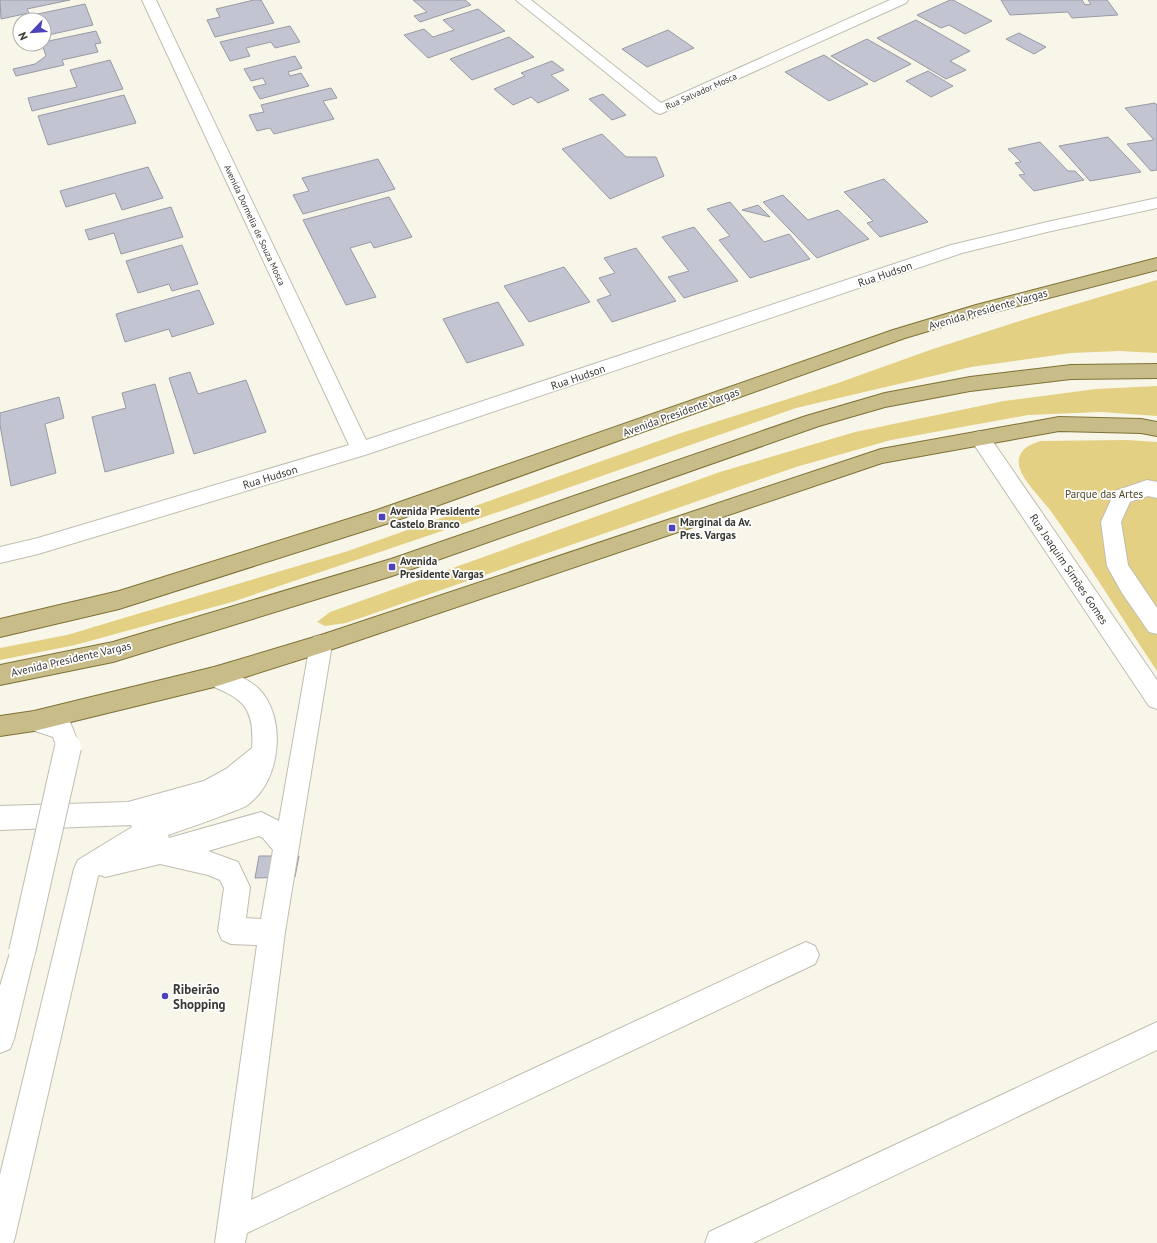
<svg xmlns="http://www.w3.org/2000/svg" width="1157" height="1243" viewBox="0 0 1157 1243" font-family="'PT Sans',sans-serif">
<style>
.green{fill:#e3d082}
.building{fill:#c3c4d1;stroke:#9799a4}
.lines{fill:none;stroke-linecap:round;stroke-linejoin:round}
.minor-casing{stroke:#c0bdb1;stroke-width:2}
.major-casing{stroke:#7e7136;stroke-width:2}
.minor{fill:#fff;fill-rule:evenodd}
.major{fill:#c8bc88;fill-rule:evenodd}
.minor-bridge-casing{stroke:#c0bdb1;stroke-width:28;stroke-linecap:butt}
.minor-bridge{stroke:#fff;stroke-width:26}
.poi-dot{fill:#4c43ba;stroke:#fff;stroke-width:1.5}
.labels{text-anchor:middle;dominant-baseline:central;stroke-width:3.5;stroke-linejoin:round;paint-order:stroke}
.far-street-label{font-size:9px;fill:#383732;stroke:#fff}
.street-label{font-size:11px;fill:#383732;stroke:#fff}
.park-label{font-size:11px;fill:#4c4420;stroke:#fff}
.poi-label{font-size:11px;font-weight:bold;fill:#383732;stroke:#fff;text-anchor:start}
.near-poi-label{font-size:13px;font-weight:bold;fill:#383732;stroke:#fff;text-anchor:start}
</style>
<rect width="100%" height="100%" fill="#f8f6e9"/>
<path class="green" d="M1157,280v73l-38,-2 -48,2 -100,14 -175,41 -283,99 -281,95 -157,43 -75,15v-12l67,-13 281,-84 333,-118 157,-50 92,-33 99,-32z
M1157,386v30l-56,-4 -73,3 -137,25 -95,27 -450,156 -21,3 -8,-4 13,-10 390,-140 135,-40 149,-31 92,-12z
M1127,440l30,2v229c-36,-54 -69,-109 -107,-161 -9,-12 -29,-31 -31,-45 -2,-14 10,-21 22,-24z"/>
<path class="building" d="M0,0h70l-43,9 2,4 -28,6z
M254,0h7l13,23 -59,14 -8,-17 13,-3 -4,-8z
M413,0h52l6,5 -51,17 -6,-6 13,-4z
M950,0h3l39,21 -27,13 -16,-9 -8,3 -24,-13z
M1001,0h81l3,5 6,-1 -3,-4h19l11,15 -46,3 -4,-6 -58,3z
M85,4l8,21 -49,11v-16h-10l-1,-5z
M478,9l27,22 -77,27 -24,-23 20,-6 9,8 21,-7 -11,-10z
M916,20l54,31 -20,10 16,9 -20,9 -69,-41z
M290,26l10,16 -25,6 -4,-6 -25,6 4,8 -20,5 -10,-19z
M668,30l26,18 -47,19 -25,-18z
M96,31l5,12 -6,1 3,8 -36,8 2,5 -48,11 -3,-7 22,-5 11,-8 -4,-12h2v-2z
M1019,33l27,14 -12,7 -28,-15z
M509,37l25,20 -62,23 -22,-21z
M867,39l44,25 -37,18 -43,-26z
M824,55l44,29 -39,17 -44,-29z
M295,56l7,12 -14,4 2,4 11,-3 8,13 -49,13 -7,-12 13,-3 -3,-6 -12,3 -7,-12z
M110,60l13,29 -91,22 -4,-13 49,-11 -7,-17z
M552,61l12,9 -13,5 18,15 -31,13 -7,-6 -18,8 -19,-16 31,-13 -4,-3z
M928,71l25,15 -22,11 -25,-16z
M331,88l6,10 -14,3 11,18 -60,15 -4,-6 -13,3 -8,-16 15,-3 -3,-7z
M603,94l23,21 -14,5 -23,-21z
M124,95l12,28 -88,22 -10,-29z
M1155,103l2,2v65l-6,1 -24,-27 27,-4 -29,-32z
M602,134l24,23h30l8,19 -54,23 -48,-50z
M1108,137l33,35 -51,9 -31,-35z
M1040,142l28,29h7l9,9 -50,11 -15,-16 6,-1 -10,-11 6,-1 -13,-13z
M378,159l17,30 -92,25 -10,-19 16,-4 -7,-13z
M148,167l15,31 -41,12 -7,-17 -49,14 -6,-16z
M884,179l44,43 -48,15 -13,-14 6,-2 -29,-29z
M783,195l25,25 30,-10 31,29 -52,19 -54,-56z
M389,197l23,40 -38,11 -3,-6 -21,6 26,49 -30,8 -43,-85z
M730,202l34,40 25,-8 21,25 -60,19 -31,-38 11,-4 -23,-27z
M758,205l12,12 -28,-7z
M171,207l12,30 -62,17 -7,-21 -25,7 -4,-10z
M694,227l44,54 -54,17 -16,-21 21,-6 -27,-34z
M182,245l16,39 -26,7 -3,-7 -31,9 -12,-32z
M636,248l40,53 -64,21 -15,-22 14,-5 -12,-17 16,-5 -11,-15z
M564,267l26,35 -61,20 -25,-36z
M199,290l15,34 -42,13 -3,-8 -44,13 -9,-28z
M498,302l26,43 -57,18 -24,-44z
M190,372l8,22 48,-14 20,52 -72,22 -25,-76z
M155,384l19,69 -69,19 -13,-55 34,-9 -4,-15z
M59,397l5,21 -19,6 11,49 -45,13 -11,-61v-12z
M259,856h40l-4,21 -40,1z"/>
<g class="lines">
<g class="minor-casing">
<path id="minor" d="M142,0h14l210,440 585,-195 96,-23 110,-24v10l-110,24 -85,21 -594,201 -330,100 -38,9v-16l38,-9 311,-93z
M516,0h15l130,103 229,-103h18l-2,3 -246,111 -5,-2z
M980,431l7,2 170,247v29l-8,-3 -176,-263 -3,-5 3,-5z
M1147,480l10,2v16l-9,-2 -18,6 -9,20 7,43 29,43v26l-8,-2 -27,-39 -15,-27 -6,-44 14,-31z
M321,635l8,2 3,7 -47,288 -34,268 546,-254 9,-4 9,4 4,9 -4,9 -568,269 -2,10h-30l42,-298 -26,-1 -9,-4 -4,-9 6,-43 -4,-8 -12,-5 -48,-11 -55,13 -5,-2 -2,1 -83,361 -2,6h-13v-68l74,-306 4,-9 54,-33 -1,-2 -131,5v-24l128,-4 76,-21 22,-12 26,-21c3,-41 -9,-50 -46,-64l-3,-7 3,-7 8,-3c15,5 32,10 44,21 29,28 23,91 -8,115 -4,4 -11,6 -16,8 -22,9 -44,16 -66,24l1,3 92,-26 18,9 31,-177 3,-7zM259,836l4,2 10,12 -12,69 -15,-1 4,-31 -12,-25 -30,-11z
M34,711l36,11 10,25 -4,8 -8,3 -8,-3 -7,-18 -27,-9 -4,-7 4,-7z
M22,939l9,4 4,9 -21,87 -4,10 -10,4v-67l13,-43z
M1157,1022v28l-404,193h-48l4,-11z"/>
</g>
<g class="major-casing">
<path id="major" d="M1157,258v12l-178,46 -74,22 -516,185 -270,86 -119,28v-18l119,-28 258,-81 516,-180 83,-25z
M1157,364v14l-86,1 -101,12 -85,16 -66,19 -427,150 -279,86 -113,23v-20l113,-23 278,-83 415,-143 79,-23 85,-16 101,-12z
M1059,417l82,2 16,3v14l-16,-3 -82,-2 -177,32 -561,190 -107,34 -180,44 -34,5v-20l34,-5 180,-44 107,-32 560,-186z"/>
</g>
<use href="#minor" class="minor"/>
<use href="#major" class="major"/>
<g class="minor-bridge-casing">
<path id="minor-bridge" d="M22,952l46,-205"/>
</g>
<use href="#minor-bridge" class="minor-bridge"/>
</g>
<g class="poi-dot">
<rect x="378" y="513" width="8" height="8" rx="2"/>
<rect x="668" y="524" width="8" height="8" rx="2"/>
<rect x="388" y="563" width="8" height="8" rx="2"/>
<circle cx="165" cy="996" r="4"/>
</g>
<g class="labels">
<g class="far-street-label">
<text transform="translate(701 91) rotate(-24)">Rua Salvador Mosca</text>
<text transform="translate(255 225) rotate(65)">Avenida Dormelia de Souza Mosca</text>
</g>
<g class="street-label">
<text transform="translate(885 274) rotate(-19)">Rua Hudson</text>
<text transform="translate(988 309) rotate(-16)">Avenida Presidente Vargas</text>
<text transform="translate(578 377) rotate(-19)">Rua Hudson</text>
<text transform="translate(681 412) rotate(-20)">Avenida Presidente Vargas</text>
<text transform="translate(270 477) rotate(-17)">Rua Hudson</text>
<text transform="translate(1069 569) rotate(56)">Rua Joaquim Simões Gomes</text>
<text transform="translate(71 659) rotate(-13)">Avenida Presidente Vargas</text>
</g>
<g class="park-label">
<text x="1104" y="494">Parque das Artes</text>
</g>
<g class="poi-label">
<text x="390" y="511">Avenida Presidente<tspan x="390" dy="13">Castelo Branco</tspan></text>
<text x="680" y="522">Marginal da Av.<tspan x="680" dy="13">Pres. Vargas</tspan></text>
<text x="400" y="561">Avenida<tspan x="400" dy="13">Presidente Vargas</tspan></text>
</g>
<g class="near-poi-label">
<text x="173" y="989">Ribeirão<tspan x="173" dy="15">Shopping</tspan></text>
</g>
</g>
<g transform="translate(32 32) rotate(245)"><circle r="19" fill="#ffffff" stroke="#afafad"/>
<path d="M0-3L7 15L0 10L-7 15Z" fill="#4c43ba"/>
<text y="-6" font-size="11" font-weight="bold" text-anchor="middle" fill="#383732">N</text>
</g>
</svg>
